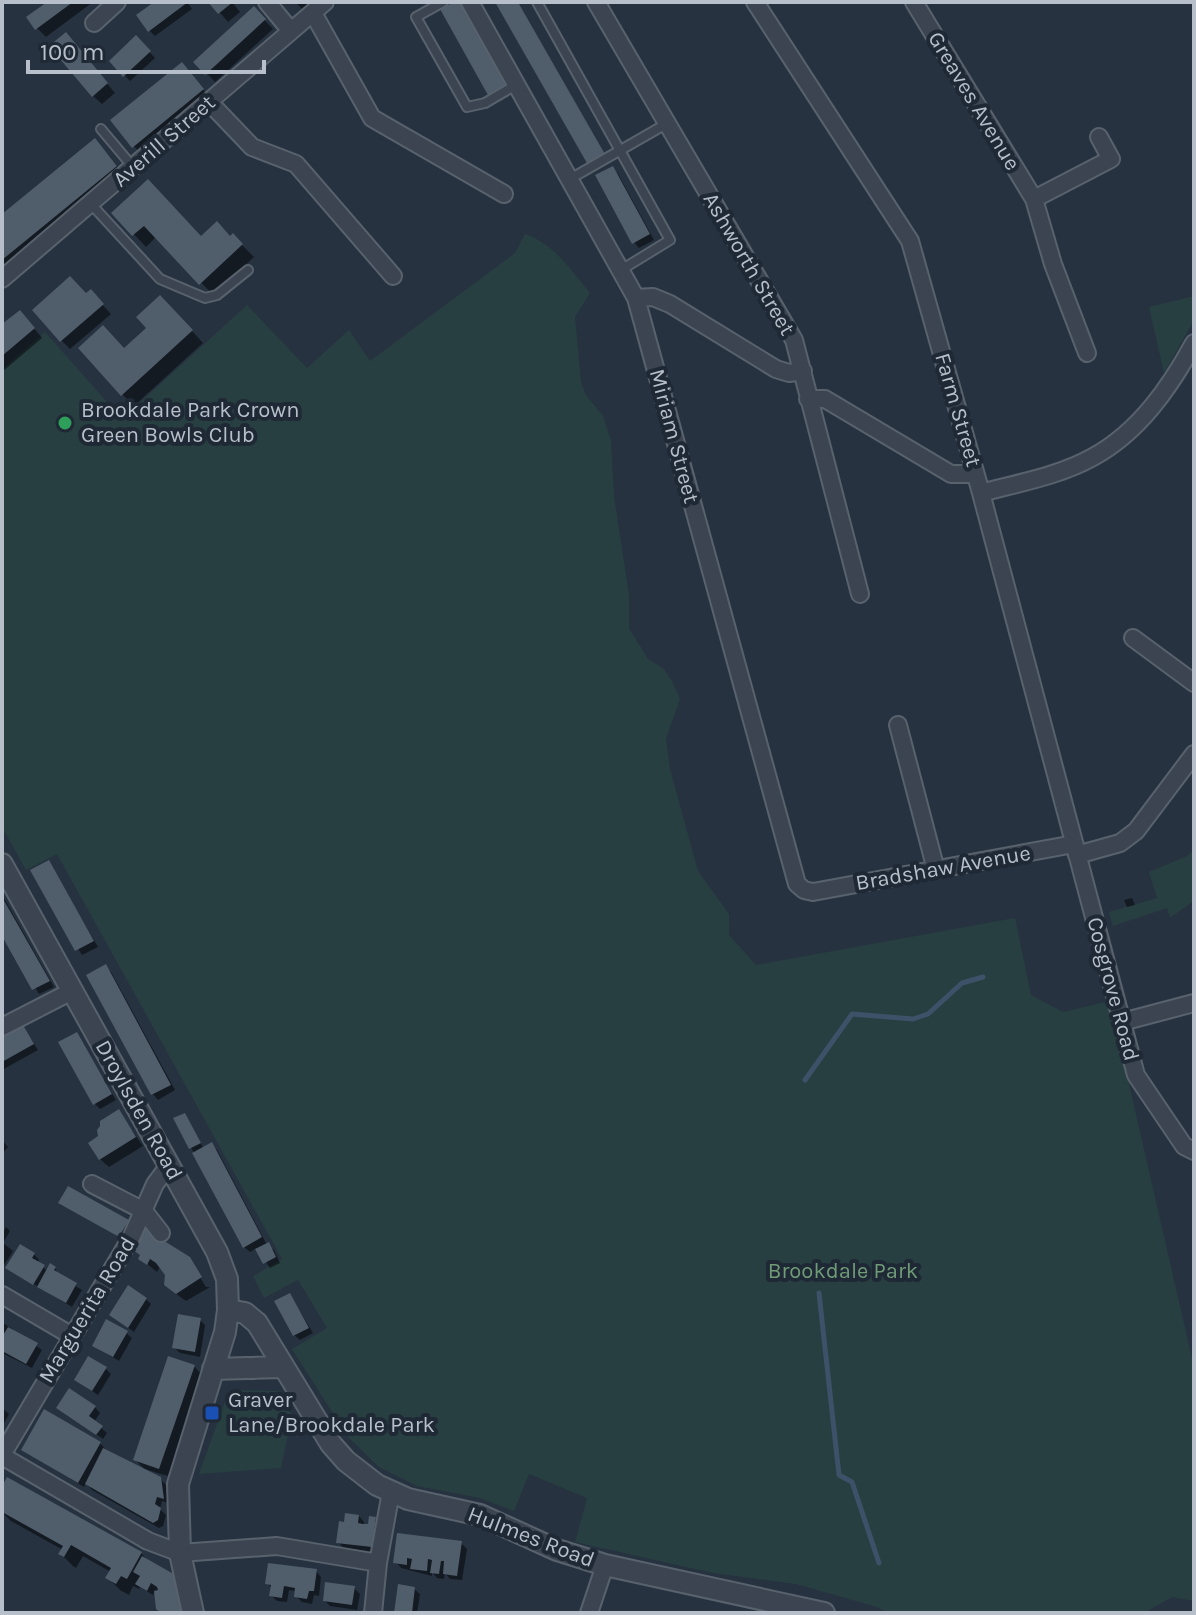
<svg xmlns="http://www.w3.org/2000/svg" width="1196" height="1615" viewBox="0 0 1196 1615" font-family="Karla,sans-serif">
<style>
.green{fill:#283f41}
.shadow{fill:#0007}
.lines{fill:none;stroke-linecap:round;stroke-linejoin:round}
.stream{stroke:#3d5168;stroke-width:5}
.building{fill:#505d6b}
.service-casing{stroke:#58626d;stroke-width:12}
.minor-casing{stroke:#58626d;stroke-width:20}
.tertiary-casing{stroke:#58626d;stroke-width:24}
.service{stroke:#3b4450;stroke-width:8}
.minor{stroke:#3b4450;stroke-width:16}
.tertiary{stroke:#3b4450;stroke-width:20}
.leisure-dot{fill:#2e9e5b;stroke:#1f2935;stroke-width:3}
.transit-dot{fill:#1a4fb4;stroke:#1f2935;stroke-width:3}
.labels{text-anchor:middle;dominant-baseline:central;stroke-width:8;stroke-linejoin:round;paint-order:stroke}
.street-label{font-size:22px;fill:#b7bfca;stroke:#1f2935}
.poi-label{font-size:22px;fill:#b7bfca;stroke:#1f2935;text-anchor:start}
.park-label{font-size:22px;fill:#6f9b77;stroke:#1f2935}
</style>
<rect width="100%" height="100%" fill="#263240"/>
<path class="green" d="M525,234c28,9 47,37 65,59l-15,24 6,65 5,13 17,21 8,25 3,55 15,99v33l19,31 15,9 9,13 8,18 -14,40 4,30 28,102 31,43v21l27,30 259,-47 16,77 32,17 47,-11 84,366v234l-22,-4 -28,16h-256l-11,-6 -81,-23 -83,-11 -138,-31 12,-44 -58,-24 -15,37 -34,-13 -63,-12 -38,-19 -31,-30 -56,-88 35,-21 -29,-48 -34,18 -11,-22 29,-17 -225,-405 -31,16 -24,-43v-458l43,-37 77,87 125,-114 60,63 42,-38 21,31 145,-108z
M1194,296v24l-30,53 -15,-66z
M1194,850v51l-24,17 -3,-10 -54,18 -4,-14 48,-14 -8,-26 38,-16z
M229,1390l48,1 15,24 -11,53 -82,6z"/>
<path class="shadow" d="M50,2h43l-47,35 -9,-9z
M157,2h30l5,7 -37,27 -6,-6z
M211,2h21l8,10 -12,10z
M295,2h17l-9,8z
M458,2l6,5 47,85 -68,-82z
M498,2h20l91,160 -13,8 -6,-6z
M254,9l19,20 -58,53 -19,-20z
M136,38l19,20 -25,23 -19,-20z
M74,44l41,49 -13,11 -9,-8z
M190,74l21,25 -69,56 -8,-9z
M107,153l21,26 -118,95 -8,-8v-49z
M612,168l6,6 36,66 -15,8 -5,-6z
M114,213l87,25h30l2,-2 21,21 -41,38 -56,-59 -11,11z
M87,296l12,5 12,13 -41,35 -9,-9z
M172,309l31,34 -69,63 -12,-12 2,-44z
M28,321l14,17 -39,33 -1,-44z
M48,862l50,85 -16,8 -50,-84z
M2,895l52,92 -15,7 -37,-62z
M1132,898l3,7 -8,2 -3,-7z
M106,967l5,5 64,118 -17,10 -5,-6z
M23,1027l15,23 -36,20v-31z
M76,1034l40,66 -16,9 -5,-5z
M119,1112l24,34 -34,21 -9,-8v-22z
M184,1115l20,34 8,-4 5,5 50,95 7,5 6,13 -10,5 -13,-20 -7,4 -6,-5 -68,-128z
M2,1140l6,7 -6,7z
M61,1202l67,20 5,5 -8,14z
M6,1227l4,4 -7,12 10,8 -10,16 -1,-33z
M34,1254l5,6 -2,3 11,8 7,-3 4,8 23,14 -10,17 -65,-39z
M140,1258l50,3 16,26h4l-24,14 -11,-8 -8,-19 -7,-7 -3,5z
M290,1295l23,38 -13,7 -6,-5z
M146,1299l5,5 -17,28 -23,-17z
M200,1320l5,5 -5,32 -20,-4 -5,-5z
M2,1322l40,28 -10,18 -30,-15z
M126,1333l6,5 -13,23 -25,-15z
M194,1366l8,9 -34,101 -24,-7 -9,-10z
M106,1369l5,5 -13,21 -22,-15z
M95,1407l5,6 -6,9 13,11 -4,6 -45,-31z
M2,1408l7,6 -7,13z
M100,1443l5,6 -1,2 56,28 6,6 2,18 -6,-2 -2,8 6,6 -3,11 -4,2 -67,-38 -6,-7 -2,4 -61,-37z
M2,1490l139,63 9,10 25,15 11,35h-23l-5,-5 -2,-18 -3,5 -13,-8 -1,2 -6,-3 -4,9 -9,-5 -12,-12 3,-6 -28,-16 -7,12 -3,-2 -12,-12 2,-4 -52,-29 -9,-9z
M359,1516l5,6v4h6l5,-8 6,6 -4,28 -33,-4 -6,-6 8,-18z
M399,1535l62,8 6,6 -5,31 -12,-1 -5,-6 -1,6 -7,-1 -5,-6v4l-31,-8 -5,-6z
M316,1571l5,6 -2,19 -5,-1 -2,9 -10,-2 -6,-6 1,-5 -8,-1 -2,12 -10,-1 -6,-6 1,-7 -4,-4z
M354,1588l6,6 -3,16 -27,-4 -5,-5z
M414,1589l6,5 -3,19h-21z"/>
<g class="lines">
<path class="stream" d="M805,1080l47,-66 61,5 15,-5 34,-31 21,-6
M819,1293l20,182 13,7 27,81"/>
</g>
<path class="building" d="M47,2h26l-38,28 -9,-13z
M154,2h34l-40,30 -12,-17z
M208,2h25l-15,12z
M454,2h6l47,84 -18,11 -49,-88z
M495,2h23l88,154 -18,9z
M254,6l12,13 -61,56 -12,-13z
M66,32l42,51 -16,14 -43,-51z
M136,35l15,16 -28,26 -14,-16z
M182,62l22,27 -72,59 -22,-28z
M95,138l22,28 -115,94v-46z
M613,166l37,68 -18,10 -37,-69z
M148,179l53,57 16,-15 13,15 3,-3 10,11 -44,41 -55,-59 -12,10 -21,-23z
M70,276l16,17 5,-4 13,15 -44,38 -28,-32z
M160,295l33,35 -72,66 -43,-48 25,-23 21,23 22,-20 -10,-11z
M20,310l15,18 -33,28v-32z
M49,860l45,81 -19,10 -45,-81z
M2,897l48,84 -18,9 -30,-54z
M106,964l65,121 -20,10 -65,-120z
M23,1025l11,19 -32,18v-25z
M77,1032l35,62 -19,11 -35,-63z
M119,1109l17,28 -37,23 -11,-17 10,-7 -1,-6 3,-4v-5z
M185,1113l16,30 -12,6 -16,-31z
M212,1142l50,95 -19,11 -51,-95z
M68,1186l61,34 -10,17 -61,-34z
M145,1229l45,28 12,20 -26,17 -12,-9 1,-10 -9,-12 -6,-4 -3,6 -9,-6 2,-4 -7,-5z
M269,1242l7,15 -13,7 -8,-15z
M20,1244l15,9 -3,5 13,7 -12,20 -28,-17z
M50,1263l6,4 -2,3 23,13 -11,20 -29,-16z
M128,1285l19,13 -19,30 -19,-13z
M290,1293l19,35 -16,8 -19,-35z
M178,1314l23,4 -6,34 -23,-4z
M106,1319l22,12 -15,26 -21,-11z
M8,1327l30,16 -12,21 -24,-13v-14z
M88,1356l19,11 -15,24 -18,-11z
M168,1356l27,9 -36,104 -26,-9z
M69,1388l27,18 -7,10 14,10 -7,9 -40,-27z
M44,1409l57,33 -23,41 -57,-33z
M103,1448l58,29 3,22 -7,-2 -2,7 6,4 -3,12 -5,3 -68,-39z
M7,1477l135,75 -15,27 -6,-3 -5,8 -11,-6 6,-10 -40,-23 -7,12 -6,-3 5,-8 -61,-34v-26z
M345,1513l14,2 -1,8 5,1h5l1,-8 7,1 -4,30 -36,-4 3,-22 5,1z
M397,1533l65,8 -5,35 -14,-2 1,-13h-3l-2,13 -9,-1 2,-13 -4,-1 -1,12 -17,-2 2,-10 -5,-1v7l-14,-2z
M142,1556l35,20 5,37h-21l-5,-4 -2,-18 4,-1 -1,-3 -6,-4 -4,8 -12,-7 5,-8 -7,-4z
M268,1563l49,6 -3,22h-5l-2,8 -13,-2 1,-9 -11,-2 -2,12 -13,-2 2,-11 -6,-1z
M325,1582l30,4 -3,19 -29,-4z
M398,1584l17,3 -3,26h-18z"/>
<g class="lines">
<g class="service-casing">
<path id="service" d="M443,2l-27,15 51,90 18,-4 31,-18
M537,2l133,238 -49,30
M101,129l32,38
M570,179l96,-55
M91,204l69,75 45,19 12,-3 31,-25"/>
</g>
<g class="minor-casing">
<path id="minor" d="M267,2l24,29
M470,2l166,296 161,586 7,6 9,2 261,-48
M596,2l198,338 66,254
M755,2l155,239 71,252 155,582 48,71 10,5
M914,2l120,197 77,-40 -12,-22
M313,13l59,105 132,76
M94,23l23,-21
M209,102l43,45 44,17 97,112
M1034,199l19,65 34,89
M2,279l323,-277
M636,298l17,-1 17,7 106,65 13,4 14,-2
M808,399h17l126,75h24
M981,493c37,-10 78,-17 112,-36 46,-25 77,-70 101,-114
M1133,638l61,45
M898,725l38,145
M1077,855l43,-12 16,-12 58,-77
M1122,1022l72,-19
M2,1027l70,-36
M92,1184l52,27 17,22
M2,1295l70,41
M2,1455l130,-219 23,-52 15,-20
M2,1456l146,85 32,12 97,-7 101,17
M373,1613l5,-50 13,-71
M589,1613l16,-48"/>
</g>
<g class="tertiary-casing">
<path id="tertiary" d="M2,864l215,388 10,27 1,31 -3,22 -47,152 2,69 13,60
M228,1310l17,3 12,10 74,121 15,17 31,24 31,14 72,16 77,35 48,15 219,48
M213,1369l69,-2"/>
</g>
<use href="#service" class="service"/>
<use href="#minor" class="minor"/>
<use href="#tertiary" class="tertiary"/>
</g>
<circle class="leisure-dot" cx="65" cy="423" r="8"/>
<rect class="transit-dot" x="204" y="1405" width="16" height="16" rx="4"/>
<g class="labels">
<g class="street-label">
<text transform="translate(974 101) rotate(59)">Greaves Avenue</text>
<text transform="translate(164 141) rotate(-41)">Averill Street</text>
<text transform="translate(749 264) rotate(60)">Ashworth Street</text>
<text transform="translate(958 410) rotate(74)">Farm Street</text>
<text transform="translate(674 436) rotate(75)">Miriam Street</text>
<text transform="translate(943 868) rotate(-10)">Bradshaw Avenue</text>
<text transform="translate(1113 989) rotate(75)">Cosgrove Road</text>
<text transform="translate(139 1110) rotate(61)">Droylsden Road</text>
<text transform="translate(87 1310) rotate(-59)">Marguerita Road</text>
<text transform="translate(531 1537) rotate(21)">Hulmes Road</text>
</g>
<g class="poi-label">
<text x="81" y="410">Brookdale Park Crown<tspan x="81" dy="25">Green Bowls Club</tspan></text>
<text x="228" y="1400">Graver<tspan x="228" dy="25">Lane/Brookdale Park</tspan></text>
</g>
<g class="park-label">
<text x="843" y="1271">Brookdale Park</text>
</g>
</g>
<rect width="1196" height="1615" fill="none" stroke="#b7bfca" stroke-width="8"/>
<path d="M28 60v12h236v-12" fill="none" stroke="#b7bfca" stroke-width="4"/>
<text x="40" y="60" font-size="24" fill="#b7bfca" stroke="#1f2935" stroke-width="6" paint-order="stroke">100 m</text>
</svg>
